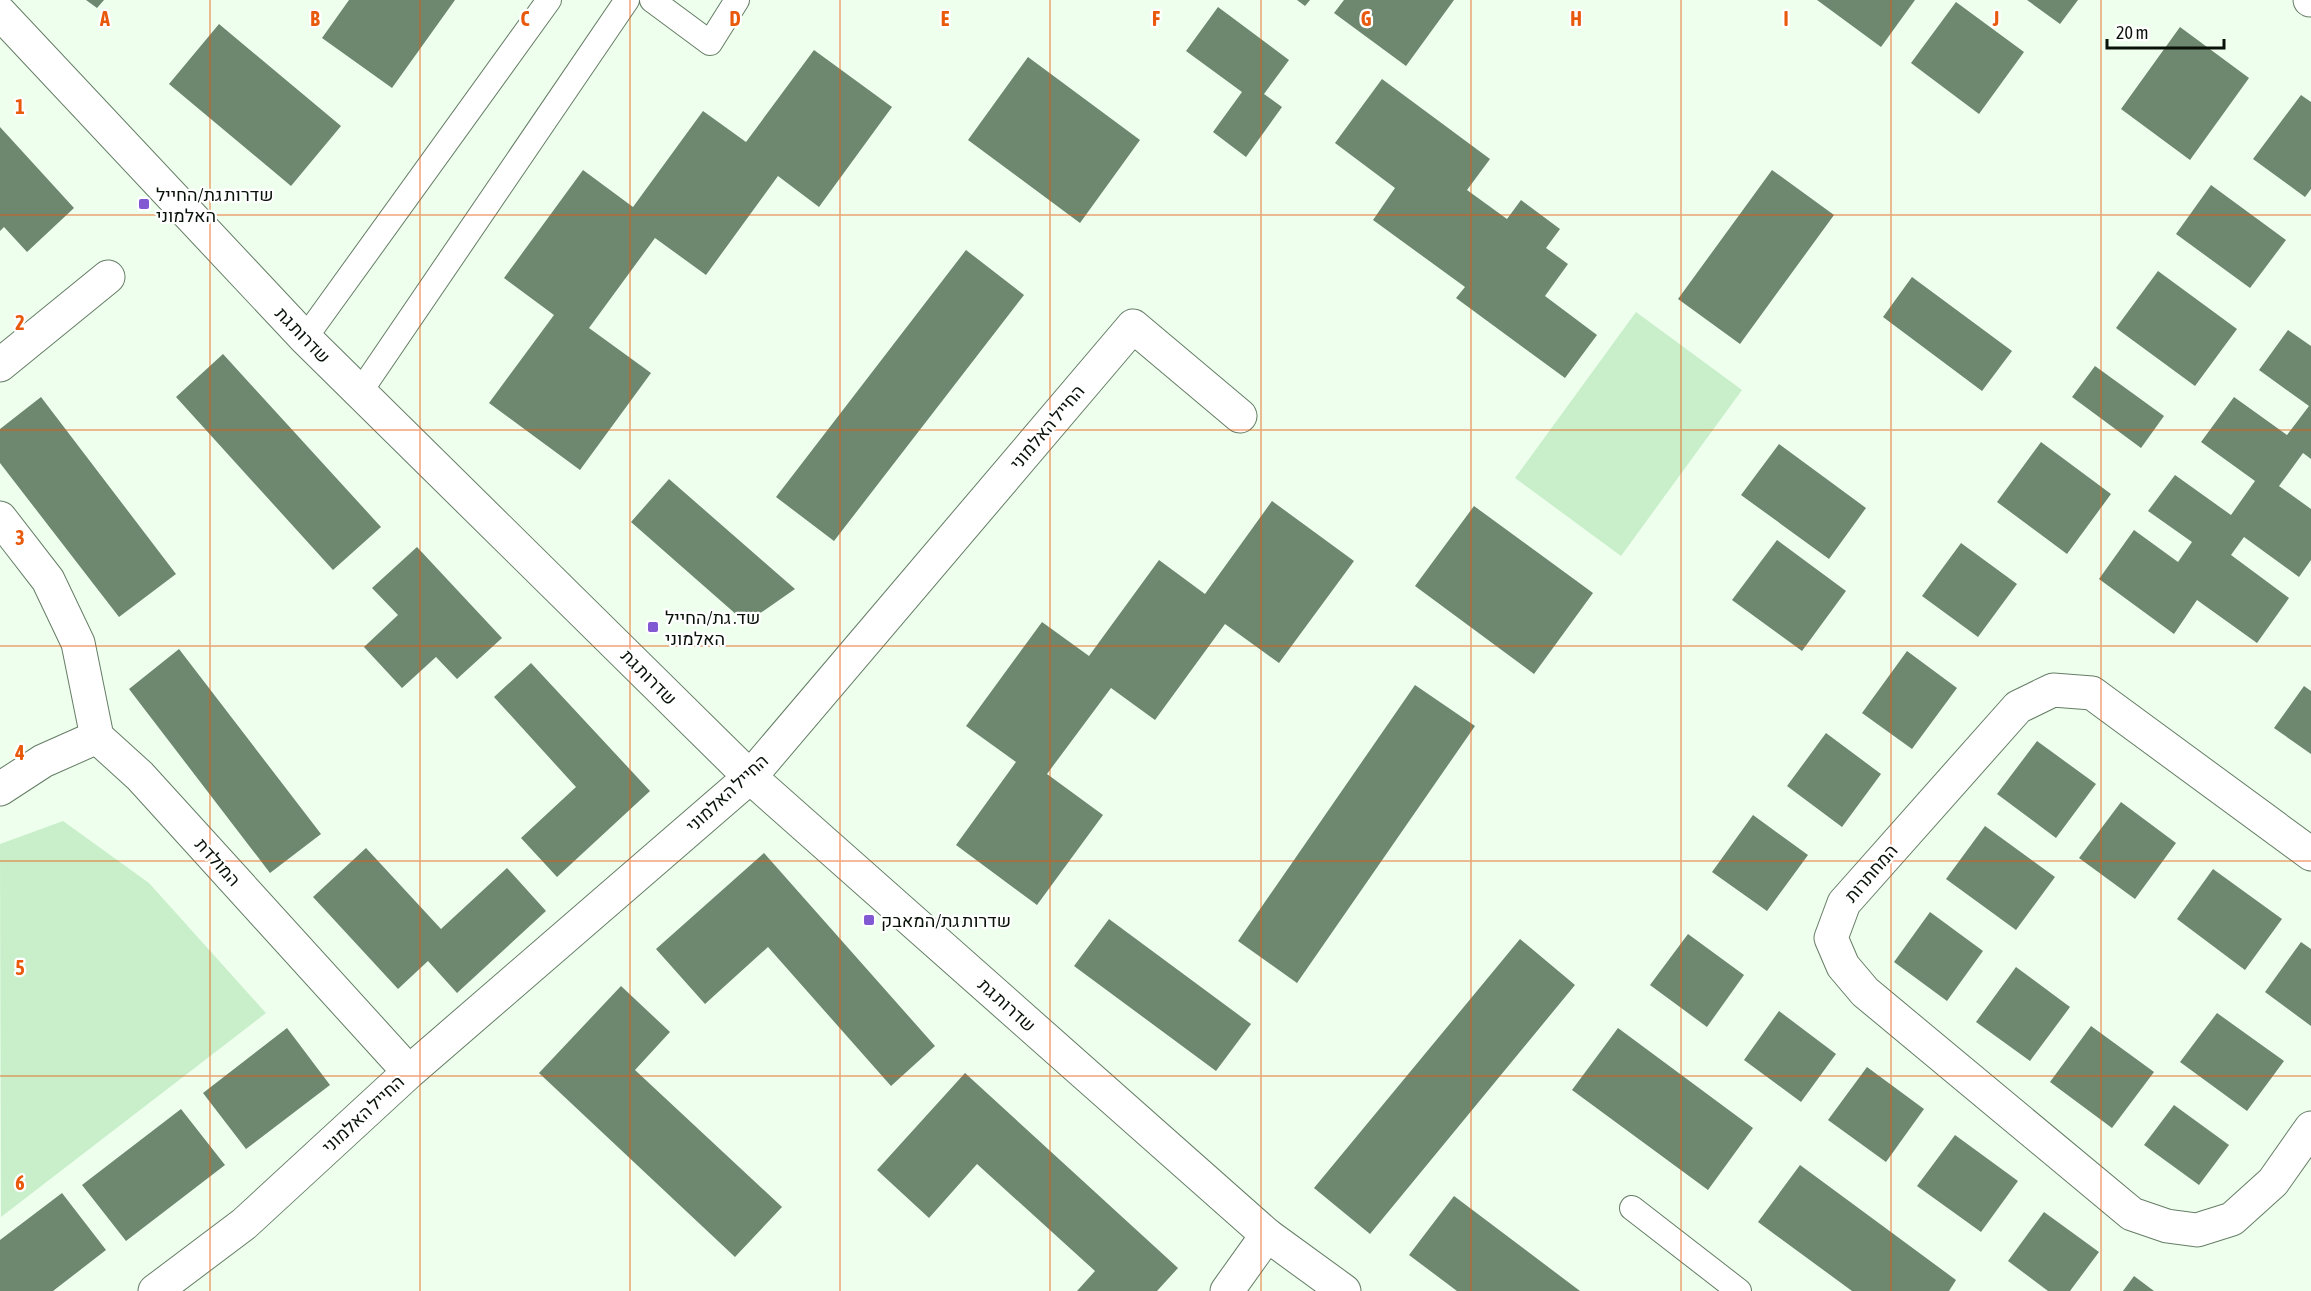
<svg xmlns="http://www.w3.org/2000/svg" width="2311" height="1291" viewBox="0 0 2311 1291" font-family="'Asap Condensed',Heebo,sans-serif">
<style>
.green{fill:#c8efc9}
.building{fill:#6e876f}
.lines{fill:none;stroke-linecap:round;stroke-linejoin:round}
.service-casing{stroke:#657d65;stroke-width:26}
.minor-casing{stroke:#657d65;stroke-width:35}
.tertiary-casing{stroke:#657d65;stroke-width:35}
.service{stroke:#fff;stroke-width:24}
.minor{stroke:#fff;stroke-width:33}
.tertiary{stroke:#fff;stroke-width:33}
.grid{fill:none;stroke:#e8590c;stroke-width:1.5;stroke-opacity:0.55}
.poi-dot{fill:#8259d3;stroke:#fff;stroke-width:2}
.labels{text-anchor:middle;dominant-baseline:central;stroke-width:4.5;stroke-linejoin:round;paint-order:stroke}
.poi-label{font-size:18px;fill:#091209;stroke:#fff;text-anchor:start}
.street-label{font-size:18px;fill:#091209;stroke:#fff}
.grid-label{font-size:20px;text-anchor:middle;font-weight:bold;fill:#e8590c;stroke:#fff;stroke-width:4.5;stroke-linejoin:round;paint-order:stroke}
</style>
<rect width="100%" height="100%" fill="#efe"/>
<path class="green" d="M1636,312l106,78 -121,166 -106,-78z
M63,821l86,62 117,130 -265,204 -1,-373z"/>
<path class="building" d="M86,0h18l-7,8z
M349,0h106l-63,88 -70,-50z
M1297,0h13l-5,6z
M1344,0h110l-48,66 -72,-53z
M1817,0h98l-34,47z
M2027,0h51l-18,24z
M1956,2l68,50 -45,62 -68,-51z
M1218,7l71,53 -25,34 18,13 -36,50 -33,-25 29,-40 -56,-41z
M219,24l122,102 -50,60 -122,-102z
M2180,27l69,51 -59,82 -69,-51z
M814,50l78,57 -73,100 -41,-31 -72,99 -51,-37 -66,90 62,45 -71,97 -91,-67 65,-88 -50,-37 79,-108 50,37 70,-96 43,31z
M1028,57l112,83 -60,83 -112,-83z
M1382,79l108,80 -23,31 40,29 14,-19 39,29 -14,19 22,16 -23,32 52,39 -32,43 -109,-80 9,-11 -92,-67 22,-32 -60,-45z
M2301,95l10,7v87l-6,8 -52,-38z
M0,127l74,81 -47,44 -23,-25 -4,4z
M1772,170l62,45 -94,129 -62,-45z
M2211,185l75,55 -36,48 -74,-54z
M966,250l58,45 -190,246 -58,-44z
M2158,271l79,58 -42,57 -79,-58z
M1912,277l100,74 -30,40 -99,-74z
M2288,330l23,16v113l-8,-6 -24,33 32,23v51l-12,17 -55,-40 -13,18 58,43 -32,45 -60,-43 -23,34 -75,-55 35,-49 44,32 14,-20 -44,-31 27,-36 56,40 24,-34 -54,-39 33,-45 53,38 22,-29 -50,-36z
M223,354l158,173 -48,43 -157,-173z
M2095,366l69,50 -23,32 -69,-51z
M41,397l135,177 -57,43 -119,-154v-34z
M2041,442l70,52 -44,60 -70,-52z
M1779,444l87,64 -37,51 -88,-64z
M669,479l126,110 -49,34 -115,-101z
M1272,501l82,60 -75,102 -54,-39 -70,96 -44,-32 -64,86 56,41 -66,90 -81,-60 60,-83 -50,-36 76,-104 47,34 70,-96 46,34z
M1474,506l119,87 -59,81 -119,-88z
M1777,540l69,51 -44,60 -70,-51z
M1961,543l56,41 -39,53 -56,-41z
M417,547l85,91 -45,41 -21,-22 -34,31 -38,-41 34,-32 -26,-27z
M179,649l142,185 -51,39 -141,-184z
M1907,651l50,37 -45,61 -50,-36z
M531,663l119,128 -93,86 -36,-39 55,-51 -82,-90z
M1415,685l60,41 -178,257 -59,-42z
M2304,686l7,5v63l-37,-26z
M1826,733l55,41 -39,53 -55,-41z
M2037,741l59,43 -40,54 -59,-44z
M2121,802l55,41 -41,56 -56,-41z
M1753,815l55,40 -41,56 -55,-39z
M1985,826l70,51 -39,53 -70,-51z
M366,848l75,81 66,-61 39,43 -89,82 -29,-32 -30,28 -85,-92z
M764,853l171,193 -44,40 -123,-139 -63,57 -49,-55z
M2213,869l69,50 -37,51 -68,-51z
M1930,912l53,39 -36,50 -53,-39z
M1109,919l142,105 -35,47 -142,-105z
M1688,934l56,41 -37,52 -57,-42z
M1520,939l55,46 -205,249 -56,-46z
M2301,942l10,7v77l-46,-34z
M2016,967l54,40 -40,54 -54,-39z
M621,986l49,46 -35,38 147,137 -47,50 -196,-184z
M1779,1011l57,43 -35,48 -57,-42z
M2217,1013l67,48 -37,50 -67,-49z
M2091,1026l63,46 -42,56 -62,-46z
M287,1028l43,57 -84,64 -43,-56z
M1618,1028l135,100 -45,62 -136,-100z
M1867,1067l57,42 -38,53 -58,-42z
M965,1073l213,195 -21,23h-80l18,-20 -118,-107 -48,54 -52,-48z
M2174,1105l55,40 -30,40 -55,-40z
M181,1109l44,56 -99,76 -44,-56z
M1955,1135l63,46 -37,51 -64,-46z
M1800,1165l156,115 -7,11h-97l-94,-69z
M62,1193l44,57 -53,41h-53v-51z
M1454,1196l126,95h-123l-48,-36z
M2044,1212l55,40 -29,39h-22l-40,-30z
M2134,1276l20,15h-31z"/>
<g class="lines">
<g class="service-casing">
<path id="service" d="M652,0l58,43 27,-43
M305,338l244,-338
M360,392l267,-392
M1632,1208l107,83"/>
</g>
<g class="minor-casing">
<path id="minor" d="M2310,0h1
M0,365l108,-88
M0,518l48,62 30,63 19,94
M0,789l43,-28 54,-24 43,39 269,296
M2311,854l-219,-161 -39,-3 -35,17 -174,196 -13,35 12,28 22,26 267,222 35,12 30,4 35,-11 41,-37 38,-54
M155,1291l89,-67 165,-152 341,-295 383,-451 107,90
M1227,1291l40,-56"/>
</g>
<g class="tertiary-casing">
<path id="tertiary" d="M0,13l305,325 445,439 517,458 77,56"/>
</g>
<use href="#service" class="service"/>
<use href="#minor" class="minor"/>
<use href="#tertiary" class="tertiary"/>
</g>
<path class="grid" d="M210,0v1291M420,0v1291M630,0v1291M840,0v1291M1050,0v1291M1261,0v1291M1471,0v1291M1681,0v1291M1891,0v1291M2101,0v1291M0,215h2311M0,430h2311M0,646h2311M0,861h2311M0,1076h2311"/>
<g class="poi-dot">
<rect x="138" y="198" width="12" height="12" rx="3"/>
<rect x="647" y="621" width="12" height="12" rx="3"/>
<rect x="863" y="914" width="12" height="12" rx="3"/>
</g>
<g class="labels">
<g class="poi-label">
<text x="156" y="194">שדרות גת/החייל<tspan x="156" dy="21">האלמוני</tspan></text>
<text x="665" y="617">שד. גת/החייל<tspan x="665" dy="21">האלמוני</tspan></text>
<text x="881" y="920">שדרות גת/המאבק</text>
</g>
<g class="street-label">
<text transform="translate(303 335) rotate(46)">שדרות גת</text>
<text transform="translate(1047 427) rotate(-50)">החייל האלמוני</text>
<text transform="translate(649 677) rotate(45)">שדרות גת</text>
<text transform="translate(727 793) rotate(-43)">החייל האלמוני</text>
<text transform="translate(218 862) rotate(48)">המולדת</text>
<text transform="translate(1871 873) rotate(-49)">המחתרות</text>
<text transform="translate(1007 1005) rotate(42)">שדרות גת</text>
<text transform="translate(363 1114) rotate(-43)">החייל האלמוני</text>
</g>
</g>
<g class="grid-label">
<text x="105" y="26">A</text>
<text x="315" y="26">B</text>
<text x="525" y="26">C</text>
<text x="735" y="26">D</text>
<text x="945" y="26">E</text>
<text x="1156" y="26">F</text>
<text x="1366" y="26">G</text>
<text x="1576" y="26">H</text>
<text x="1786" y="26">I</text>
<text x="1996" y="26">J</text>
<text x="20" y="114">1</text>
<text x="20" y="330">2</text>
<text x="20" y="545">3</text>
<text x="20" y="760">4</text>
<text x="20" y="975">5</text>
<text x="20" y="1190">6</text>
</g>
<path d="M2107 39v9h117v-9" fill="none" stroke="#091209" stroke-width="3"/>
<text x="2116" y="39" font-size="18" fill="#091209" stroke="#ffffff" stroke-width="4.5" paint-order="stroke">20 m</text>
</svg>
